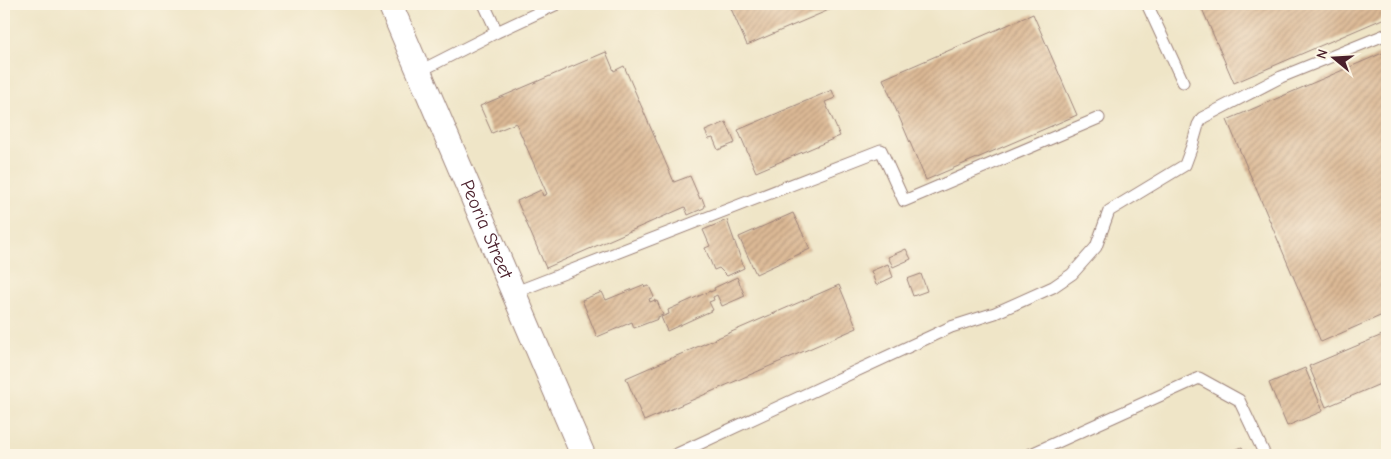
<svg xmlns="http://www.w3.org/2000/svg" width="1391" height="459" viewBox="0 0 1391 459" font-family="'Comic Neue',sans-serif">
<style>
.building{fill:url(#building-hatch)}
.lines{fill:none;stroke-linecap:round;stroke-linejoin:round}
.service-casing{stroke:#9c8279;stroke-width:13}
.minor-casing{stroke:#9c8279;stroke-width:26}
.path{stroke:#9c8279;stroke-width:3;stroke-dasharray:4 4;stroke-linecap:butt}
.service{stroke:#fff;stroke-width:11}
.minor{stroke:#fff;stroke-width:24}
.labels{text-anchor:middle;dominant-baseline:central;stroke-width:4;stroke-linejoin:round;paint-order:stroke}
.street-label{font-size:19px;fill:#4a1f2b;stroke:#fcf5e5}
</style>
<defs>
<pattern id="building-hatch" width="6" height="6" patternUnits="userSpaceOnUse" patternTransform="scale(1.25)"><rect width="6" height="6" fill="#dcb995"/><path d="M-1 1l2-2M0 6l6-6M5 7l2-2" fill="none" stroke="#b4967a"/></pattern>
</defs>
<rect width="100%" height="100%" fill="#fcf5e5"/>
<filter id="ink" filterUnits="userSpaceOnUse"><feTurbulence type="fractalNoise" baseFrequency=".02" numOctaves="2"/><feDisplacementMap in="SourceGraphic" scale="10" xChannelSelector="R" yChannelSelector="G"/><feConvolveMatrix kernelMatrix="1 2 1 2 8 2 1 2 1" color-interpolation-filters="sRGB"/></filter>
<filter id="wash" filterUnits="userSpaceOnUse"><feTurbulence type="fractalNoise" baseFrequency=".0096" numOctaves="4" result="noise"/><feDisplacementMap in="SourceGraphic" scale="20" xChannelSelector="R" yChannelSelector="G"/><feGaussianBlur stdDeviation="1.12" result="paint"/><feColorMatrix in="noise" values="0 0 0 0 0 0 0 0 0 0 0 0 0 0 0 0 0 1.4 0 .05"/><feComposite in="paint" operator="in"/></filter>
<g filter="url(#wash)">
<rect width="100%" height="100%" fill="#efe5c7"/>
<g id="blocks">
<path class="building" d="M729,4h114l-96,41z
M1200,4h187v13l-153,66z
M1033,14l44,101 -151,65 -43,-101z
M1387,51v262l-66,29 -94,-222z
M606,52l8,19 10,-5 50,116 16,-6 10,23 2,-1 3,8 -1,2 -16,7 -3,-8 -139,61 -29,-67 24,-11 2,6 4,-2 -31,-71 -24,10 -12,-27z
M832,90l3,8 -10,4 15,34 -84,36 -18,-42z
M726,122l9,21 -17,7 -5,-12 -4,1 -4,-8z
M793,213l17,36 -54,25 -17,-37z
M727,220l17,48 -17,8 -8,-8 -5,2 -9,-22 5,-2 -7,-16z
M906,249l5,10 -18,8 -5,-10z
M888,264l5,13 -17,8 -5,-14z
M921,274l6,17 -14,5 -6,-17z
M737,277l8,19 -23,10 -5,-11 -4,2 1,3 -5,2 4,8 -46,21 -6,-14 8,-3 -1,-4 42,-19v1l5,-2 -1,-2z
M643,285l2,2 4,-1 5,11 -5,2 1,3 5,-2v2l2,-1 6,14 -5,2v2l-24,9 -2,-6 -35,15 -15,-37 20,-8 4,8z
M839,285l18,43 -213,93 -18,-43z
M1387,333v48l-61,26 -17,-41z
M1305,368l18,43 -36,15 -18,-43z
M1242,447l4,8h-23z"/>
</g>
</g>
<g filter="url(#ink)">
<use href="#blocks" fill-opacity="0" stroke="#9c8279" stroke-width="1"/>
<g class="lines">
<g class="service-casing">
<path id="service" d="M484,4l13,28
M1147,4l36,78
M420,71l77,-39 60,-28
M513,293l368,-143 23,51 195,-83
M675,455l276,-128 44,-14 58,-26 19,-13 24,-27 13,-36 76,-46 7,-19 6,-21 4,-7 79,-41 106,-43
M1029,455l170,-77 40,22 26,55"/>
</g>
<g class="minor-casing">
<g id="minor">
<path id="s1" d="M390,4l193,451"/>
</g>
</g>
<path class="path" d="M4,367h6"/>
<use href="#service" class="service"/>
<use href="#minor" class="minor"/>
</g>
</g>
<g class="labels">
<g class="street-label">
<text stroke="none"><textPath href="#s1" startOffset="245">Peoria Street</textPath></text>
</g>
</g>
<rect width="1391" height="459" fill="none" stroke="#fcf5e5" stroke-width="20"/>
<g transform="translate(1334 58) rotate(288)" stroke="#fcf5e5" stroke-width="4" paint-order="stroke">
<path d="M0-4L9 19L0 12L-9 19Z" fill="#4a1f2b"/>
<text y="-8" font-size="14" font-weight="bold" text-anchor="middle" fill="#4a1f2b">N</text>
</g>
</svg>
